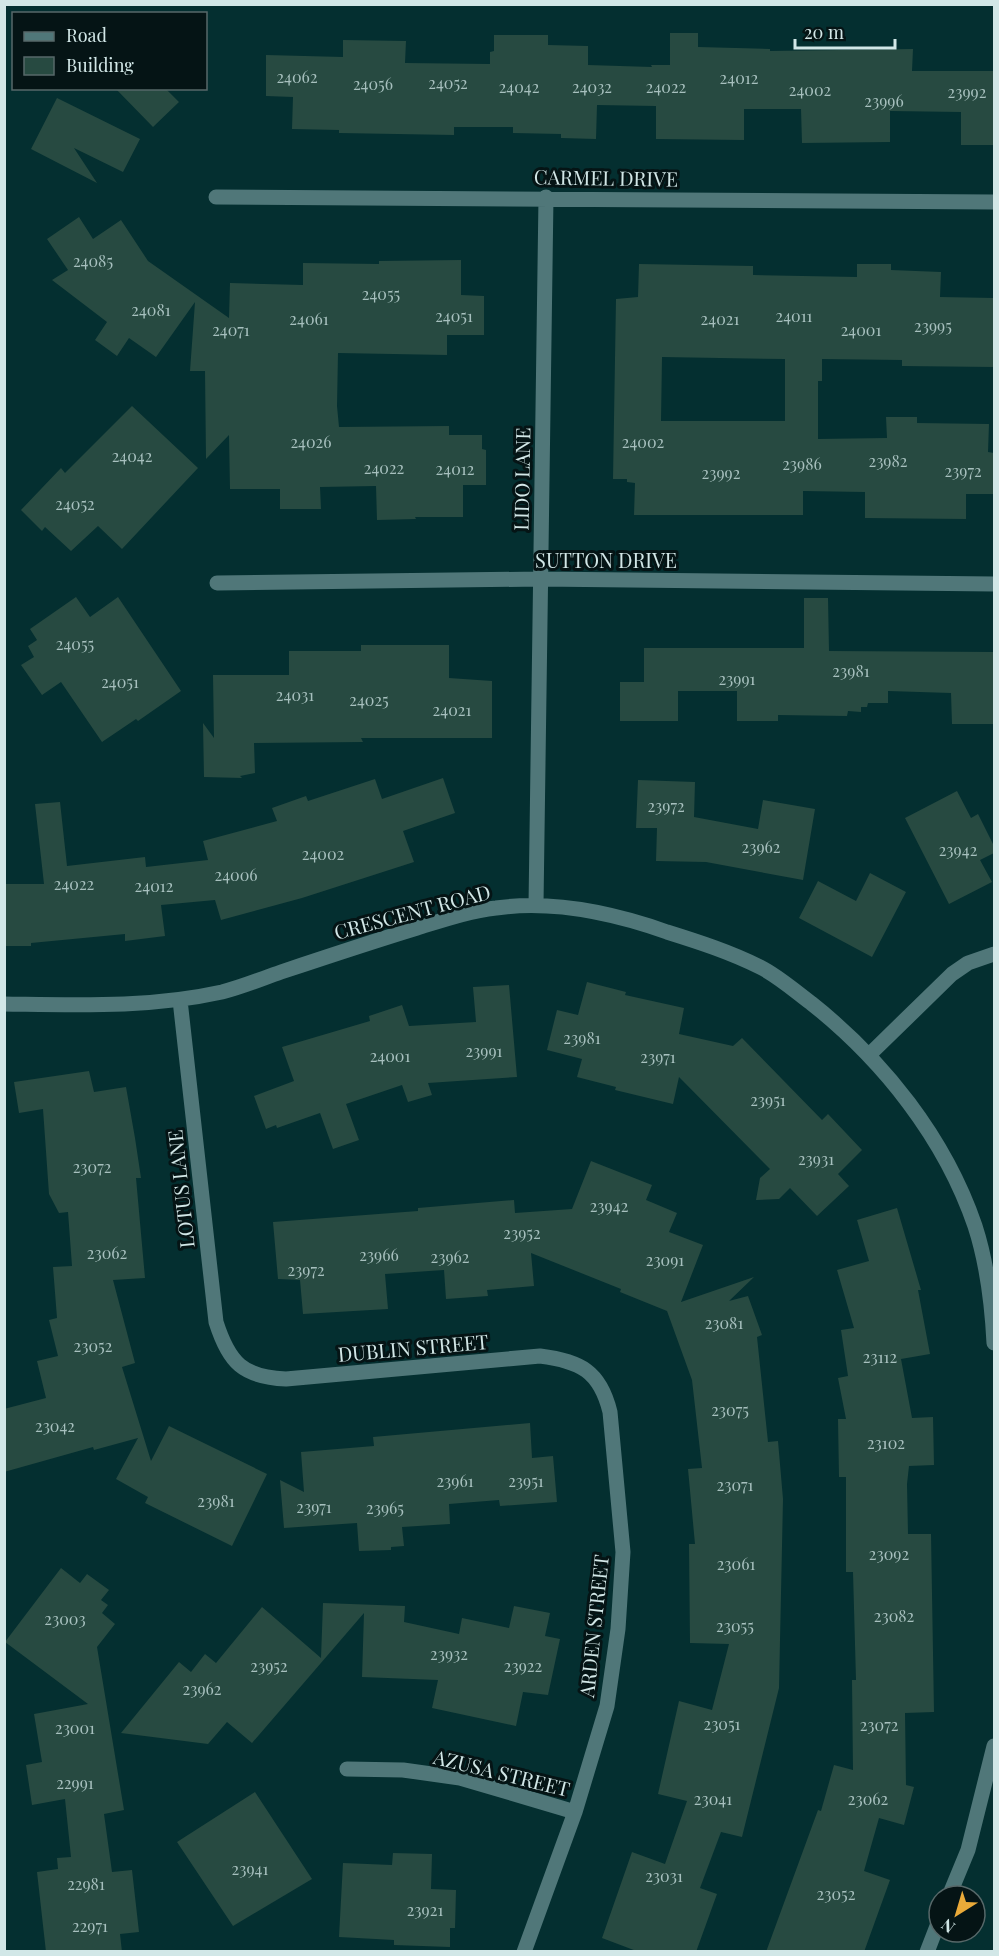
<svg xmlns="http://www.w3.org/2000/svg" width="999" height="1956" viewBox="0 0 999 1956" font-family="'Playfair Display',serif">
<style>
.building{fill:#274a41;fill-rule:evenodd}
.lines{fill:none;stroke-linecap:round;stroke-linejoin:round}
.minor{stroke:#507779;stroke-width:15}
.labels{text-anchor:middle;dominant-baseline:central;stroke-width:6;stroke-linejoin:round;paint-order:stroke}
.number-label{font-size:16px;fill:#a7c0be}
.street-label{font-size:20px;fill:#d2e7e7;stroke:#051415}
</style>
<rect width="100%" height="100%" fill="#042f30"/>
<path class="building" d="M670,33h28v14l72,2v2l143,-2 -1,22h82v74h-33v-33l-71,-1v31l-88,1 -1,-34h-57v31l-88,-1v-33l-59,-1 -1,34 -35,-1v-4l-48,-1v-6h-59v8l-115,-2v-3l-47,-1 1,-32 -27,-1v-41l77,2v-17l63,1 -1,22 85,1v-12l4,-1v-16h54v10l40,1v19l64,2 -1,-2h19z
M115,88h50l14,14 -26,25z
M57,98l83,41 -17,33 -49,-24 23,35 -66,-34z
M79,217l14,22 28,-19 27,41 81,57 1,-35 73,2v-22l76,1v-3l82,-1v35l23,1v39h-37v20l-109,-2 -1,53 2,21 110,-1v9h33v14l4,1v35h-23v32h-48l1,2 -39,1 -1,-34 -56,1 1,22h-41v-20h-50l-1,-54 -23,24 -1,-88h-15l5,-69 -39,55 -27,-19 -12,18 -22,-16 12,-18 -55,-42 16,-10 -21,-31z
M639,264l114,2v9l104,2v-13h34v6l50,2 -1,25 54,1v69l-92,-1v-6l-80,-1v22h-4v58l69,-1 -1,-21h31v6l72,1 -1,28 6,1v41h-28v25l-101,-1v-26l-62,-1v24h-169l1,-32 -8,-1v-3h-14l3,-180 22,-2zM662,357l123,2v62h-124z
M132,406l66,62 -76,81 -24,-23 -27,25 -26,-24 -3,4 -21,-21 40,-42 4,5z
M76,597l14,20 28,-20 63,94 -43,30 -2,-2 -34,23 -41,-60 -19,13 -21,-30 13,-8 -6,-11 9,-6 -7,-11z
M804,598h24l1,53 165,1v72h-42l-1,-31 -63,-2v12h-20l-1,4h-6v5l-13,-1 -1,5 -69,-1v6h-41v-30h-59v30h-58v-39h24v-34h160z
M361,645h88v33l43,3v57h-131l2,4 -109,1 1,30 -15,3 2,2 -38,-1 -1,-54 11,15 -1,-63h76v-24h72z
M443,778l12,35 -52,18 11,31 -112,36 -81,22 -6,-20 -54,5 4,31 -40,5v-7l-94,9v3h-27v-62h40l-9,-80 25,-2 7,64 78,-9 1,10 62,-7 -5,-19 74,-20 -5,-13 34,-12 2,5 67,-22 7,20z
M638,780l57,2 -1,35 64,12 5,-29 52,9 -12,71 -97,-18 -50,-1 1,-33h-21z
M957,791l14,27 7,-4 16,32v7l-14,7 12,22 -43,22 -44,-86z
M870,873l36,19 -34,65 -73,-39 19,-37 38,20z
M587,982l39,10 -1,3 59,13 -5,26 54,12 9,-8 80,82 6,-6 34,36 -24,24 11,12 -32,30 -27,-28 -11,11 -23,1 4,-22 10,-9 -91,-92 -6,27 -58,-14 1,-3 -39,-10 5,-18 -35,-9 10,-40 21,5z
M509,985l8,92 -89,6 4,12 -24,7 -6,-17 -56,19 13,36 -26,9 -13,-36 -43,15 -1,-3 -10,4 -12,-33 40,-15 -12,-34 88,-26 -1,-5 33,-11 7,21 67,-4 -3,-35z
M89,1071l5,21 32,-5 9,51 6,40h-5l9,100 -32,2 22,83 -13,4 29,94 18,-35 98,48 -35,72 -87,-43 3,-6 -32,-18 22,-41 -44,12 -1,-3 -89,25v-63l42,-11 -9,-37 21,-5 -9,-36 8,-2 -4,-51 19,-1 -4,-54 -9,1 -10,-19 -6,-85 -24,4 -5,-31z
M591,1161l61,24 -6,15 31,13 -8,19 34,13 -22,57 73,-25 -25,24 19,-5 14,39 -5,2 11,105 10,-1 5,58 -4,189 -37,149 -21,-5 -21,56 17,6 -21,58h-57l-37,-14 30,-86 33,12 22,-63 -29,-7 21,-93 33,9 17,-66 -39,-1 -1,-99h6l-7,-75 14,-1 -10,-88 -25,-69 -47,-19 1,-3 -90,-36 3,33 -47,4 1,6 -42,3 -2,-29 -59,4 3,35 -85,5 -3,-34 -22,-1 -5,-57 145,-11v-3l96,-8 1,13 57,-4z
M897,1208l24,82h-3l12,64 -29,5 11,59 21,-1 1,48 -25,1 -2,18 1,50h23l3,178 -29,1 1,72 8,2 -10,38 -25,-7 -15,53 26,9 -26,72h-98l52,-142 3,1 13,-46 19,5 -1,-90h4l-3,-108h-7v-95h-7l-1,-58h8l-8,-41 10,-2 -7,-46 13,-2 -17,-58 32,-9 -12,-41z
M530,1423l2,35 21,-2 4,46 -57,4 -1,-6 -50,4 1,20 -48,3 2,19 -13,1v3l-32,1 -2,-28 -73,5 -4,-48 24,12 -3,-40 73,-6 -1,-9z
M61,1568l19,15 7,-9 22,16 -8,10 7,5 -6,8 13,11 -18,23 27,163 -20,4 8,58 20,-2 7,62 -19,2 2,18h-76l-9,-80 21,-3 -1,-11 14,-1 -6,-58 -33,6 -6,-40 16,-3 -8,-48 54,-10 -83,-62z
M323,1603l82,3 -1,16 55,12 3,-16 47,10 5,-22 36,7 -5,23 15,3 -12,56 -25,-3 -7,34 -84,-18 6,-28 -76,-3 2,-64 -112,130 -25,-21 -19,22 -87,-11 58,-71 12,10 14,-18 11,9 46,-56 59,51z
M255,1792l57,87 -79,47 -56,-84z
M393,1853l39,1 -1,35 25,1 -1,38h-5v19l-56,-2v-5l-55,-3 4,-74 49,2z"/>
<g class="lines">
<path class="minor" d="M216,197l778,5
M217,583l323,-4 454,5
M536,905l10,-708
M180,1000l36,322c13,41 27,55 70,57l254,-23c40,5 60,15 70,56l13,140 -5,77 -11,77 -32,106 -51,140
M4,1004c74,1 146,4 218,-12 20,-5 39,-13 59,-20 45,-15 90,-30 136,-44 26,-8 52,-17 79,-20 57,-8 117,5 171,24 32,10 63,20 93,35 18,9 35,24 51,36 72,57 134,135 164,223 12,37 17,78 19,117
M869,1055l83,-81 16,-11 26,-9
M347,1769l56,1 57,8 115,34
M949,1896l19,-46 26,-104
M927,1952l12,-31"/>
</g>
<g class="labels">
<g class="number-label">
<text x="297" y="76">24062</text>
<text x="739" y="77">24012</text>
<text x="448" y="82">24052</text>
<text x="373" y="83">24056</text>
<text x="519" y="86">24042</text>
<text x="592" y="86">24032</text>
<text x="666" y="86">24022</text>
<text x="810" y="89">24002</text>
<text x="967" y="91">23992</text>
<text x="884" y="100">23996</text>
<text x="93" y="260">24085</text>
<text x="381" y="293">24055</text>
<text x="151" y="309">24081</text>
<text x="454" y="315">24051</text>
<text x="794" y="315">24011</text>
<text x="309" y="318">24061</text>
<text x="720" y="318">24021</text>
<text x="933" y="325">23995</text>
<text x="231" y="329">24071</text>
<text x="861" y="329">24001</text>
<text x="311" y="441">24026</text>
<text x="643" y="441">24002</text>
<text x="132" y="455">24042</text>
<text x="888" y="460">23982</text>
<text x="802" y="463">23986</text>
<text x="384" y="467">24022</text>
<text x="455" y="468">24012</text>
<text x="963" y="470">23972</text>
<text x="721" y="472">23992</text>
<text x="75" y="503">24052</text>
<text x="75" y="643">24055</text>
<text x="851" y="670">23981</text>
<text x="737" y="678">23991</text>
<text x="120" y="681">24051</text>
<text x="295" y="694">24031</text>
<text x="369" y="699">24025</text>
<text x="452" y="709">24021</text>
<text x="666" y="805">23972</text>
<text x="761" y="846">23962</text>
<text x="958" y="849">23942</text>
<text x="323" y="853">24002</text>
<text x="236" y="874">24006</text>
<text x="74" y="883">24022</text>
<text x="154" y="885">24012</text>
<text x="582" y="1037">23981</text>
<text x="484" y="1050">23991</text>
<text x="390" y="1055">24001</text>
<text x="658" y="1056">23971</text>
<text x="768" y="1099">23951</text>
<text x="816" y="1158">23931</text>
<text x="92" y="1166">23072</text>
<text x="609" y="1205">23942</text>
<text x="522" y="1232">23952</text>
<text x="107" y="1252">23062</text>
<text x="379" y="1254">23966</text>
<text x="450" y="1256">23962</text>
<text x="665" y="1259">23091</text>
<text x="306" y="1269">23972</text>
<text x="724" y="1322">23081</text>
<text x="93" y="1345">23052</text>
<text x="880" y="1356">23112</text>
<text x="730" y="1409">23075</text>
<text x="55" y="1425">23042</text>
<text x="886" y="1442">23102</text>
<text x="455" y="1480">23961</text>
<text x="526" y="1480">23951</text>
<text x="735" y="1484">23071</text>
<text x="216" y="1500">23981</text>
<text x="314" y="1506">23971</text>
<text x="385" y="1507">23965</text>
<text x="889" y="1553">23092</text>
<text x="736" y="1563">23061</text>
<text x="894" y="1615">23082</text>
<text x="65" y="1618">23003</text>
<text x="735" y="1625">23055</text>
<text x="449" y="1653">23932</text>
<text x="269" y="1665">23952</text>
<text x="523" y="1665">23922</text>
<text x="202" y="1688">23962</text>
<text x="722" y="1723">23051</text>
<text x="879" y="1724">23072</text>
<text x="75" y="1727">23001</text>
<text x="75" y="1782">22991</text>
<text x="713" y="1798">23041</text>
<text x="868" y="1798">23062</text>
<text x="250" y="1868">23941</text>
<text x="664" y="1875">23031</text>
<text x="86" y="1883">22981</text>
<text x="836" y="1893">23052</text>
<text x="425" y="1909">23921</text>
<text x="90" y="1925">22971</text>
</g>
<g class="street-label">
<text transform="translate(606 177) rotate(1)">CARMEL DRIVE</text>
<text transform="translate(521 479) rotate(-89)">LIDO LANE</text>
<text x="606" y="559">SUTTON DRIVE</text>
<text transform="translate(412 911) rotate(-15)">CRESCENT ROAD</text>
<text transform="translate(180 1189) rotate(-96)">LOTUS LANE</text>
<text transform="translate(413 1347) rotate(-5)">DUBLIN STREET</text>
<text transform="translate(593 1626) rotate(-84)">ARDEN STREET</text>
<text transform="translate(502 1772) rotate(14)">AZUSA STREET</text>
</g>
</g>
<rect width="999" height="1956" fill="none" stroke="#d2e7e7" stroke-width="12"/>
<rect x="12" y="12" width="195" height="78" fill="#051415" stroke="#576869" stroke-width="1.5"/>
<rect x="24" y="32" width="30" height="9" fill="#507779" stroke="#576869" stroke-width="1.5"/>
<text x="66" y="42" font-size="18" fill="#d2e7e7">Road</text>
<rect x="24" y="57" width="30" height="18" fill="#274a41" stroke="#576869" stroke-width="1.5"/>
<text x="66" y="72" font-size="18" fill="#d2e7e7">Building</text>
<g transform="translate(957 1914) rotate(217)"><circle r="28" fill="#051415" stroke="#576869" stroke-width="1.5"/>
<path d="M0-4.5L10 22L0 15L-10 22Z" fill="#eaaa39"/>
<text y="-9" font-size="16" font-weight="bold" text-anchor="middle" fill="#d2e7e7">N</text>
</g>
<path d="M795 39v9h100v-9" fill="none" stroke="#d2e7e7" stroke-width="3"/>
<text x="804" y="39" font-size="18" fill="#d2e7e7" stroke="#051415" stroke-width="4.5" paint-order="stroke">20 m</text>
</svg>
